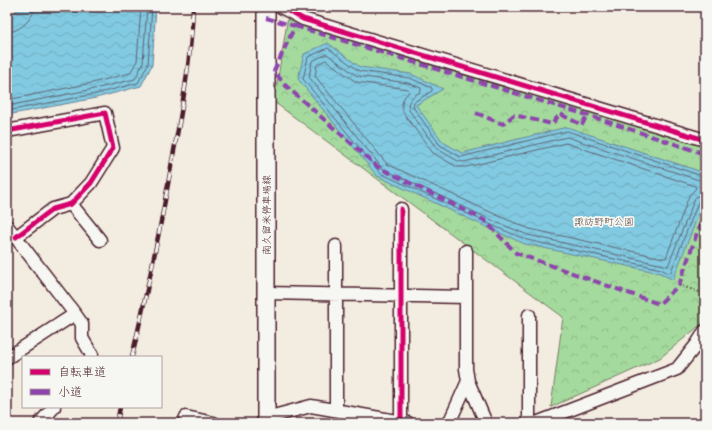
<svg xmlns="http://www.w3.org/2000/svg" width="712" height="430" viewBox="0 0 712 430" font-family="'Shantell Sans','Klee One',sans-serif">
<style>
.park{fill:url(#park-crowns);stroke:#777c64}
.water{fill:url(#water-waves);stroke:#6b8698}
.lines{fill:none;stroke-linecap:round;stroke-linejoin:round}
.shore{stroke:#606374;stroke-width:1}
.street-casing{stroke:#4a1f2b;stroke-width:15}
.secondary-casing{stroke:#4a1f2b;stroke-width:20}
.path{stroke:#4a1f2b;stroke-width:2.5;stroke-dasharray:1 3;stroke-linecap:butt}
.street{stroke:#f6f6f2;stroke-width:12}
.secondary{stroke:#f6f6f2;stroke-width:17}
.rail-casing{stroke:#4a1f2b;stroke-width:4.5}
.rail{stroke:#f6f6f2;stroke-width:3;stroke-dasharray:9;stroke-linecap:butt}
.quiet{stroke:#8e44ad;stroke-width:4;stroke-dasharray:8 4;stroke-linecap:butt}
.cycleway-casing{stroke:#f6f6f2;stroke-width:8}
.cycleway{stroke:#d6006c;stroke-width:5}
.labels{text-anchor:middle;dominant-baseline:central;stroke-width:3.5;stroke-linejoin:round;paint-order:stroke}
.street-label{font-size:10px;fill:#4a1f2b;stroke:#f6f6f2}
.park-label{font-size:10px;fill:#604e48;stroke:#f6f6f2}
</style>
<defs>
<pattern id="park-crowns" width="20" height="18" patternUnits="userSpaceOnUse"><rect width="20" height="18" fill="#a4da9d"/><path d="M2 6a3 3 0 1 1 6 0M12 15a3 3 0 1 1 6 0" fill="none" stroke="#8fbb87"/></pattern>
<pattern id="water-waves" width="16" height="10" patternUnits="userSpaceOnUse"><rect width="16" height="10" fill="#81cae1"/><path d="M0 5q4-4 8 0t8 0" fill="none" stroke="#71adc1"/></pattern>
</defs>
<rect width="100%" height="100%" fill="#f3ece0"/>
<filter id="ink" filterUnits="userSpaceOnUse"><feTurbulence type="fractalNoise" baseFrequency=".025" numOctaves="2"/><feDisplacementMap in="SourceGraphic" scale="8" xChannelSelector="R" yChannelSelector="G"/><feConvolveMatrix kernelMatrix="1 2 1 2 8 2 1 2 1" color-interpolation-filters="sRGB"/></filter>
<g filter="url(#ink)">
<path class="park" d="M288,16l417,131v173l-1,2 -44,36 -109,49 12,-90 -289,-215z"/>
<path class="water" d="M21,7h135l-4,58 -11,21 -45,12 -89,17v-97z
M328,43l32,24 51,7 32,15 -27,16 27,37 19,11 105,-26 138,46v24l-32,83 -13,-7 -135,-29 -30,-13 -118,-55 -79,-97 6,-25z"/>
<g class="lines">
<path class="shore" d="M7,32c12,0 27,-13 27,-25
M326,60l30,22 52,7 1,3c-7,6 -9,13 -5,22l29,39 24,14h9l100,-24 129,43 1,2 -7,8 -23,62h-3l-133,-29 -29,-12 -114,-53 -72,-88 2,-11z
M7,100l85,-17 38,-10 7,-12 4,-54
M7,106l87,-17 41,-10 8,-16 4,-56
M7,111l88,-17 43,-11 10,-19 4,-57
M705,177l-138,-46 -106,26 -21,-12 -27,-38 1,-5 18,-11v-3l-22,-10 -51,-7 -31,-23 -20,9 -5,22 77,94 116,54 31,13 134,29 9,5 29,-74 3,-2h3
M705,182l-138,-45 -103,25 -6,-1 -21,-12 -28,-39c-3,-10 5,-14 12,-19v-3l-13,-5 -51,-7 -30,-22 -15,7 -3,16 74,92 115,54 30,12 140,31 27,-68 5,-4 5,-1"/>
<g class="street-casing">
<path id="street" d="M281,7l22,12 402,121
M7,131l98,-18 8,35 -22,35 -20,21 -18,5 -37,28
M71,204l29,36
M7,226l68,88 -68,44
M466,251v118l2,12 18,42
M266,293l200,4
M75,314l7,10v14l10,17 -1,2
M529,315v108
M336,410v-164
M266,418l45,-12 97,17
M401,421v-212
M40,423l14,-16
M184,423l2,-6 28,6
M449,423l19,-42
M536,423l141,-54 20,-25 8,-13"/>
</g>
<g class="secondary-casing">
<path id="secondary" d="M266,7v416"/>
</g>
<path class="path" d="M679,285l26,9"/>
<use href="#street" class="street"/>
<use href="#secondary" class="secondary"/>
<g class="rail-casing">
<path id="rail" d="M132,357c15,-65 29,-130 40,-196 10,-51 19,-102 21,-154
M117,423l3,-16"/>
</g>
<use href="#rail" class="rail"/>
<path class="quiet" d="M266,18l29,8 -21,45 11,14 93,82 106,53 32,33 143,51 20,-19 26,-75
M295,26l292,89 118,39
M476,113l27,11 11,-9 38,9 8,-10 22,11 5,-10"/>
<g class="cycleway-casing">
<path id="cycleway" d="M281,7l22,12 402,121
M7,131l98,-18 8,35 -22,35 -20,21 -18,5 -37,28
M401,421v-212"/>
</g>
<use href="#cycleway" class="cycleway"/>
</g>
</g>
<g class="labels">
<g class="street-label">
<text transform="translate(266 215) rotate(-90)">南久留米停車場線</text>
</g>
<g class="park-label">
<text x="604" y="221">諏訪野町公園</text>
</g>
</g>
<rect width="712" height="430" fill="none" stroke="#f6f6f2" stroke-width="24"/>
<rect x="12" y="12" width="688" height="406" fill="none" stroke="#4a1f2b" stroke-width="1.5" filter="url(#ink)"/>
<rect x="22" y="356" width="140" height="52" fill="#f6f6f2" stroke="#b1a0a2"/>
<rect x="30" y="369" width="20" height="6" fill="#d6006c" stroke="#b1a0a2"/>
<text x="58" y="376" font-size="12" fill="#4a1f2b">自転車道</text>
<rect x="30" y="389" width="20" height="6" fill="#8e44ad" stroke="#b1a0a2"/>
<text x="58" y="396" font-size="12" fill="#4a1f2b">小道</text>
</svg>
